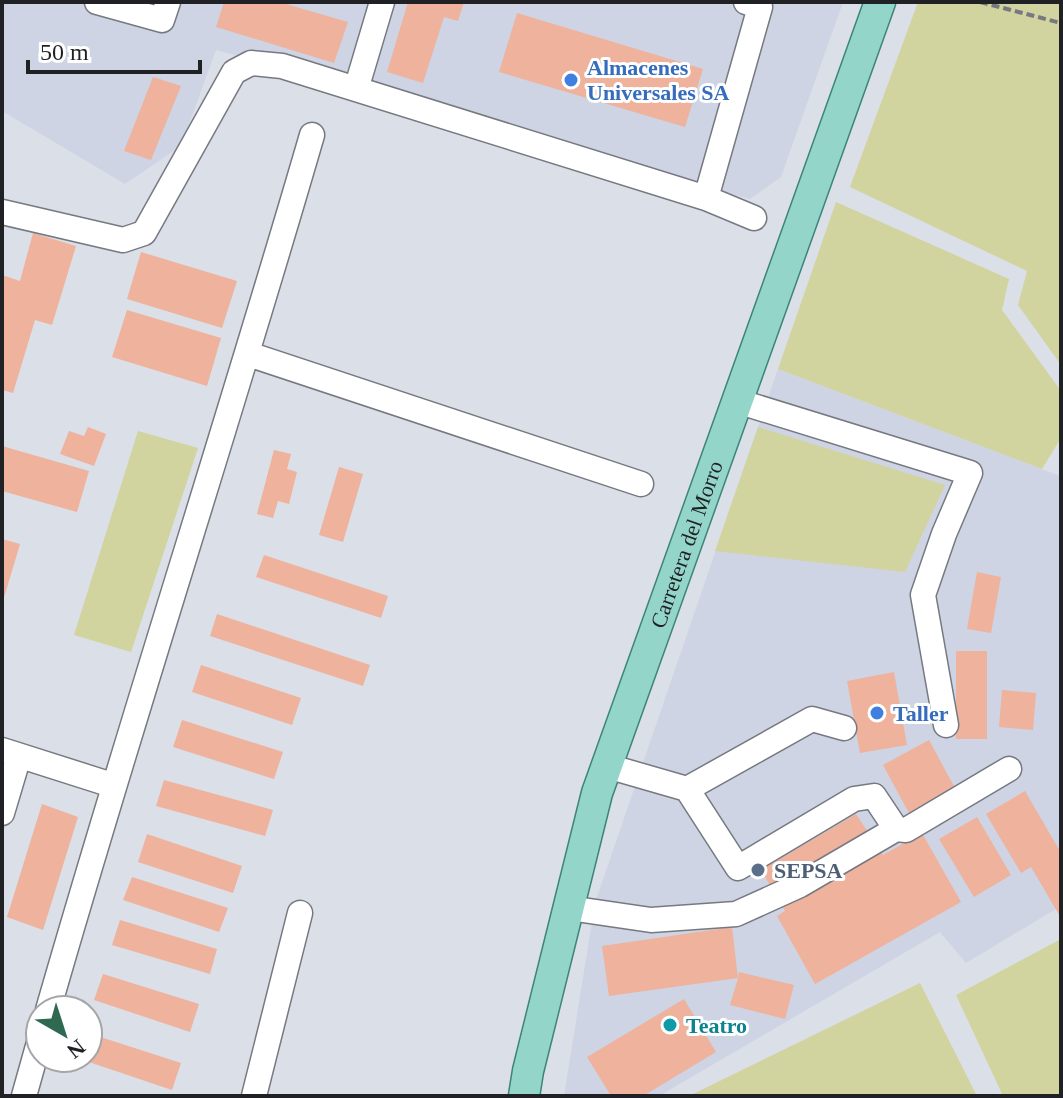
<svg xmlns="http://www.w3.org/2000/svg" width="1063" height="1098" viewBox="0 0 1063 1098" font-family="'Times New Roman',serif">
<style>
.built{fill:#ced4e3}
.green{fill:#d1d49f}
.building{fill:#eeb29d}
.lines{fill:none;stroke-linecap:round;stroke-linejoin:round}
.minor-casing{stroke:#767980;stroke-width:27}
.major-casing{stroke:#3d8479;stroke-width:33}
.path{stroke:#76797f;stroke-width:4;stroke-dasharray:8 4;stroke-linecap:butt}
.minor{stroke:#fff;stroke-width:24}
.major{stroke:#94d5ca;stroke-width:30}
.shop-dot{fill:#3f7fe0;stroke:#fff;stroke-width:3}
.service-dot{fill:#5c6f8a;stroke:#fff;stroke-width:3}
.culture-dot{fill:#0f9aa8;stroke:#fff;stroke-width:3}
.labels{text-anchor:middle;dominant-baseline:central;stroke-width:6;stroke-linejoin:round;paint-order:stroke}
.shop-label{font-size:22px;font-weight:bold;fill:#366cbe;stroke:#fff;text-anchor:start}
.street-label{font-size:22px;fill:#1f2124;stroke:#fff}
.service-label{font-size:22px;font-weight:bold;fill:#4e5e75;stroke:#fff;text-anchor:start}
.culture-label{font-size:22px;font-weight:bold;fill:#0d838f;stroke:#fff;text-anchor:start}
</style>
<rect width="100%" height="100%" fill="#dbdfe7"/>
<path class="built" d="M2,2h841l-62,175 -31,22 -534,-149 -35,96 -56,38 -123,-73z
M778,369l282,107 1,430 -95,57 -26,-31 -281,164h-95l31,-193z"/>
<path class="green" d="M918,2h143v363l-43,-60 9,-34 -177,-84z
M836,202l173,77 -7,31 59,81v47l-19,31 -264,-100z
M758,427l187,58 -40,87 -190,-21z
M138,431l60,17 -67,204 -57,-17z
M1061,939v157h-58l-47,-101z
M920,983l57,113h-288z"/>
<path class="building" d="M224,2h55l69,20 -14,41 -118,-36z
M408,2h56l-6,19 -14,-4 -21,66 -36,-11z
M517,13l186,56 -18,58 -186,-55z
M153,77l28,9 -30,74 -27,-9z
M33,233l43,13 -24,79 -17,-5 -22,73 -11,-3v-115l18,6z
M141,252l96,29 -15,47 -95,-29z
M127,310l94,28 -14,48 -95,-29z
M88,427l18,7 -12,32 -34,-12 9,-23 15,5z
M2,446l87,25 -12,41 -75,-21z
M274,450l17,4 -4,15 10,3 -8,32 -11,-3 -5,17 -16,-4z
M339,467l24,7 -20,68 -24,-7z
M2,539l18,5 -17,57h-1z
M264,555l124,41 -7,22 -125,-41z
M977,572l24,5 -10,56 -24,-4z
M217,614l153,51 -7,21 -153,-50z
M956,651h31v88h-31z
M201,665l100,33 -9,27 -100,-33z
M894,672l13,73 -47,8 -13,-72z
M1002,690l34,3 -3,37 -34,-3z
M182,720l101,32 -9,27 -101,-32z
M929,740l27,50 -46,25 -27,-50z
M164,780l109,30 -8,26 -109,-30z
M1025,791l36,62v65l-30,-51 -10,6 -35,-59z
M42,804l36,13 -35,113 -36,-13z
M856,814l27,41 39,-22 39,69 -146,82 -38,-68 8,-5 -24,-41z
M977,817l34,58 -37,22 -35,-58z
M147,834l95,32 -9,27 -95,-31z
M132,877l96,31 -9,24 -96,-32z
M120,920l97,29 -7,25 -98,-29z
M732,927l6,51 1,-6 55,13 -9,34 -55,-14 8,-27 -129,18 -7,-50z
M103,974l96,30 -9,28 -96,-32z
M684,999l32,53 -73,44h-32l-24,-39z
M88,1033l93,30 -9,27 -92,-31 8,-1z"/>
<g class="lines">
<g class="minor-casing">
<path id="minor" d="M97,2l65,18 6,-18
M360,76l22,-74
M706,198l54,-191 -14,-5
M2,212l121,28 21,-7 90,-161 17,-9 31,3 424,132 48,20
M248,354l393,130
M737,401l233,72 -26,61 -21,61 23,130
M2,750l110,35
M607,766l80,23
M2,813l17,-57
M896,829l10,1 103,-61
M569,908l82,12 85,-6 64,-29 96,-56 -22,-33 -20,3 -116,69 -51,-79 125,-70 32,9
M48,1010c84,-293 179,-582 264,-875
M24,1096l16,-57
M254,1096l46,-183"/>
</g>
<g class="major-casing">
<g id="major">
<path id="s1" d="M524,1096l4,-25 69,-278 283,-791"/>
</g>
</g>
<path class="path" d="M980,2l81,21"/>
<use href="#minor" class="minor"/>
<use href="#major" class="major"/>
</g>
<g class="shop-dot">
<circle cx="571" cy="80" r="8"/>
<circle cx="877" cy="713" r="8"/>
</g>
<circle class="service-dot" cx="758" cy="870" r="8"/>
<circle class="culture-dot" cx="670" cy="1025" r="8"/>
<g class="labels">
<g class="shop-label">
<text x="587" y="67">Almacenes<tspan x="587" dy="25">Universales SA</tspan></text>
<text x="893" y="713">Taller</text>
</g>
<g class="street-label">
<text stroke="none"><textPath href="#s1" startOffset="576">Carretera del Morro</textPath></text>
</g>
<g class="service-label">
<text x="774" y="870">SEPSA</text>
</g>
<g class="culture-label">
<text x="686" y="1025">Teatro</text>
</g>
</g>
<rect width="1063" height="1098" fill="none" stroke="#1f2124" stroke-width="8"/>
<g transform="translate(64 1034) rotate(141)"><circle r="38" fill="#ffffff" stroke="#a5a6a7" stroke-width="2"/>
<path d="M0-6L14 30L0 20L-14 30Z" fill="#306951"/>
<text y="-12" font-size="22" font-weight="bold" text-anchor="middle" fill="#1f2124">N</text>
</g>
<path d="M28 60v12h172v-12" fill="none" stroke="#1f2124" stroke-width="4"/>
<text x="40" y="60" font-size="24" fill="#1f2124" stroke="#ffffff" stroke-width="6" paint-order="stroke">50 m</text>
</svg>
